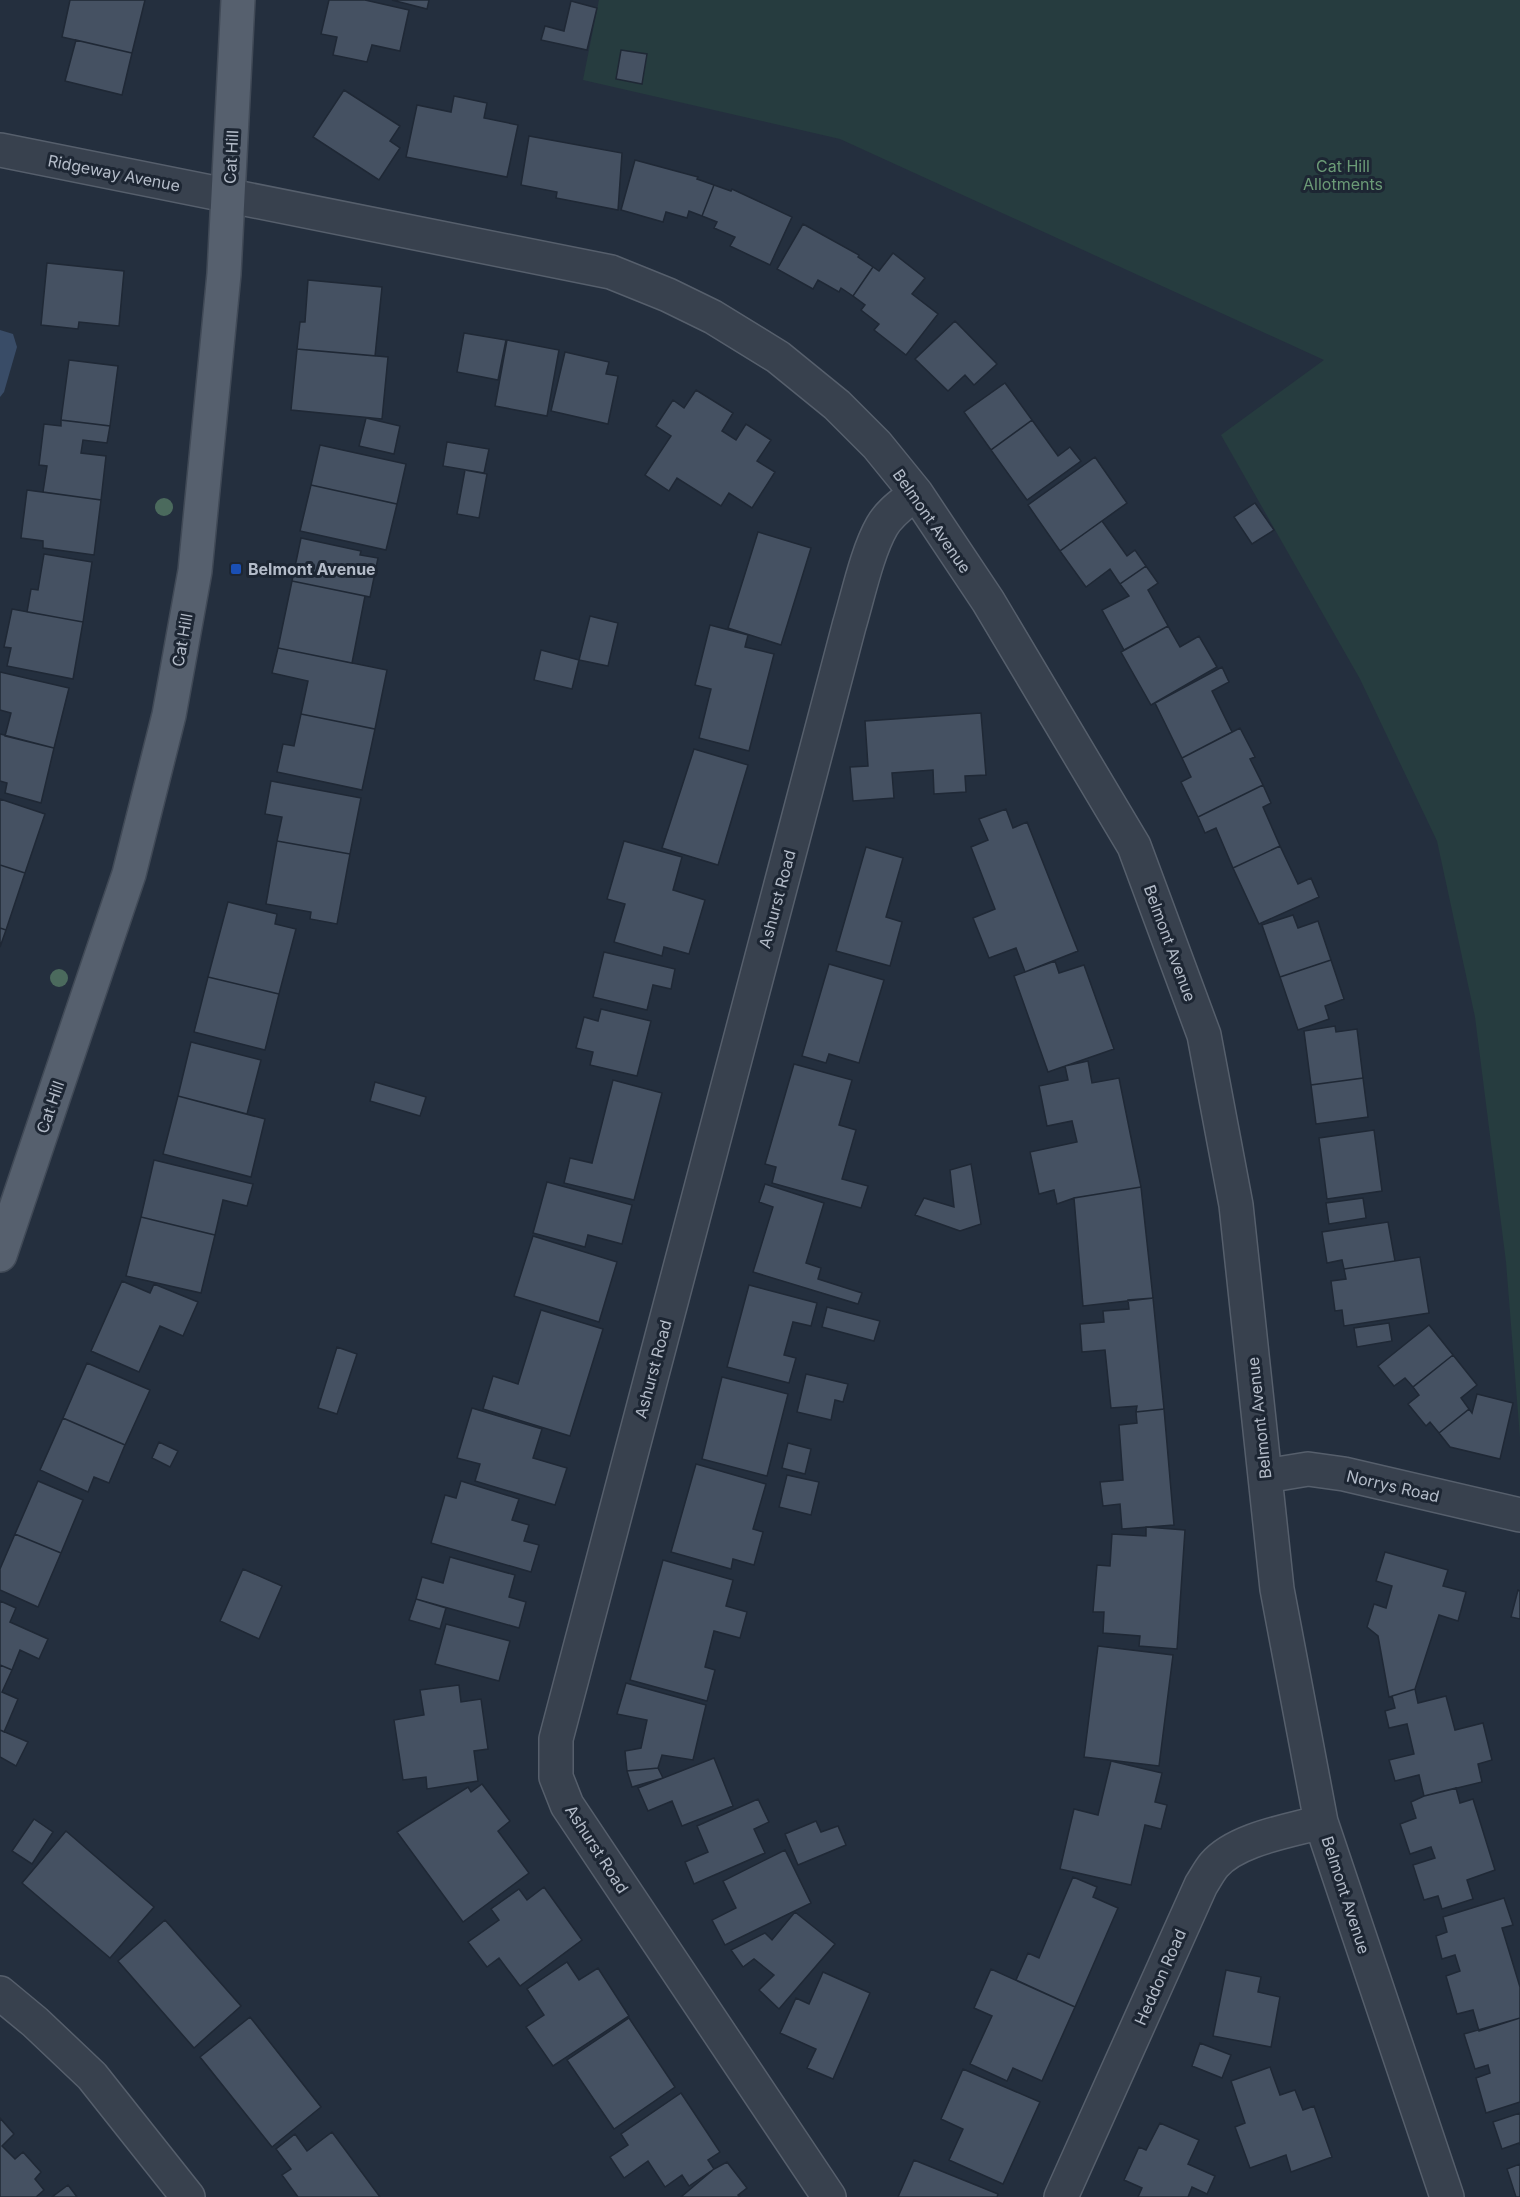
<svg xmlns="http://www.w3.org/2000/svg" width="1520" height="2197" viewBox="0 0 1520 2197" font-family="Inter,sans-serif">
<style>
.green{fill:#263c3f}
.water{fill:#394c67}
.building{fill:#455162;stroke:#1f2835;stroke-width:1.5}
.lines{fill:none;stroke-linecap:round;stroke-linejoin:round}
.minor-casing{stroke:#565f6c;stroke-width:36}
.major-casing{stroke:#414a57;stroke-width:36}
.minor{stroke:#38414e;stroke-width:33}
.major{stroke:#56606e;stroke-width:33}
.tree{fill:#4b6a5d}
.transit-dot{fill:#1a4fb4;stroke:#1d2633;stroke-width:2}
.labels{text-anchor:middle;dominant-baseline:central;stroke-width:6;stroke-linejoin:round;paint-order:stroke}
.street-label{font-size:16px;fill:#b4bcc9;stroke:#1d2633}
.park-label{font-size:16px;fill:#6b9a76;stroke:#1d2633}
.poi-label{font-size:16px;font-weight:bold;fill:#b4bcc9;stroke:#1d2633;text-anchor:start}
</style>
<rect width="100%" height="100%" fill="#242f3e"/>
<path class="green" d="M599,0h921v1438l-14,-176 -31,-245 -38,-176 -77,-162 -139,-244 103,-75 -484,-221 -257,-59z"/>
<path class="water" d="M0,330l13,4 4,13 -13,45 -4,5z"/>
<path class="building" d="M70,0h75l-13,53 -70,-16z
M329,0h36l44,10 -9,41 -28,-6 -5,17 -34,-7 4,-18 -16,-3z
M392,0h37l-2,9z
M571,1l26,7 -10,42 -46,-10 4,-14 19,5z
M76,40l56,13 -10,42 -57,-14z
M621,50l26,4 -5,30 -26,-5z
M344,90l56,36 -10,15 10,7 -21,32 -66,-43z
M454,96l33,7 -3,15 34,7 -11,52 -101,-20 11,-52 34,7z
M529,136l93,17 -4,57 -62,-12 1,-6 -36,-7z
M635,160l63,17 -1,2 17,6 -12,31 -13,-5 -2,7 -21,-6 -3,10 -42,-12z
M714,185l17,6 1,-2 60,28 -22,48 -40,-19 5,-9 -21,-9 3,-6 -15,-6z
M803,224l56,31 -1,2 15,10 -20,29 -12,-8 -2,4 -21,-12 -5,9 -36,-20z
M893,253l32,25 -13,16 26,20 -32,41 -32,-25 5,-6 -18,-14 4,-5 -12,-9 20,-29 6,4z
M47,263l77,8 -5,55 -40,-4 -1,7 -37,-4z
M308,280l74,7 -7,69 -78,-7 3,-27h5z
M955,321l42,43 -23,21 -9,-10 -17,16 -33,-32z
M464,333l42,7 -8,40 -41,-8z
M507,340l52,10 -12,66 -52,-10z
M297,349l91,8 -6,62 -91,-9z
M565,352l44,10 -3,12 12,2 -10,48 -57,-13z
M69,360l49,6 -8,60 -49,-6z
M1005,383l27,37 -41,30 -27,-38z
M696,390l37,23 -11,18 14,9 10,-16 25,16 -14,21 18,11 -23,36 -23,-15 -8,13 -44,-28 -8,13 -24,-16 26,-39 -15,-10 17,-26 11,8z
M366,418l34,8 -6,28 -35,-8z
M61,420l49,6 -3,17 -24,-3 -2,13 25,3 -5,44 -58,-8 4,-26 -8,-1 5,-41 17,2z
M1032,420l26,36 12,-9 11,14 -54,39 -36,-50z
M447,442l42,7 -5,24 -41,-7z
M320,445l86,19 -9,40 -86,-19z
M1095,457l32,46 -67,48 -32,-46z
M465,470l22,4 -8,44 -22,-4z
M311,485l86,19 -11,46 -86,-19z
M27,490l74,10 -7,55 -51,-7v-7l-22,-3z
M1255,503l19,27 -22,14 -18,-27z
M1102,521l25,35 8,-6 11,16 -26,18 -10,-15 -24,18 -26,-36z
M758,532l53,16 -30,97 -53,-17z
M301,538l60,13 -1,4 18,3 -8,39 -78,-16z
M44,554l48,8 -9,60 -56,-10 4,-23 7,1z
M1146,566l12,17 -10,7 20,36 -44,24 -22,-40 27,-14 -9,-12z
M292,581l73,15 -13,67 -74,-15z
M12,609l71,13 -10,57 -66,-13 4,-18 -7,-1z
M590,616l28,7 -10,43 -29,-6z
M710,625l38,10 -3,12 29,7 -25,97 -50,-13 12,-49 -16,-4z
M1168,626l12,21 19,-11 18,31 -66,38 -30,-53z
M278,648l109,22 -12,59 -74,-15 7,-33 -36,-8z
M541,650l38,10 -7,29 -38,-9z
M1222,667l7,15 -17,9 20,41 -50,26 -27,-55z
M0,672l69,16 -15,60 -49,-12 6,-23 -11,-3z
M981,713l5,62 -21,1 1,16 -32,2 -1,-24 -41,3 2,25 -41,3 -3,-34 18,-1 -3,-45z
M301,714l74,15 -13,61 -85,-18 6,-28 11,2z
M1240,728l15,29 -5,2 13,26 -65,32 -17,-35 10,-5 -9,-19z
M0,734l54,14 -13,55 -36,-10 2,-10 -7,-2z
M694,749l54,16 -30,100 -56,-17z
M271,781l90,17 -11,56 -73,-13 5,-24 -17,-3z
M1263,785l8,18 -8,4 17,39 -47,22 -17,-40 -11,5 -7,-16z
M0,799l45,15 -20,59 -25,-8z
M1006,809l7,19 14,-6 51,129 -53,21 -9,-24 -27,10 -16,-40 22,-9 -24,-62 17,-7 -9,-21z
M277,841l73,13 -13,70 -27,-5 1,-7 -45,-8z
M624,841l58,16 -9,33 32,10 -16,54 -25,-7 -2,9 -48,-14 11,-38 -18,-5z
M1280,846l18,38 13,-6 8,19 -60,27 -26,-56z
M866,847l37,11 -17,59 16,5 -12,44 -54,-15z
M0,865l25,8 -19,57 -6,-2z
M228,902l49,12 -2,10 21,5 -17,65 -71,-17z
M1293,915l5,13 20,-7 13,39 -51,17 -18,-52z
M0,928l6,2 -6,17z
M604,952l71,17 -4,20 -18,-4 -6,25 -54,-13z
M1331,960l13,39 -19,7 4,13 -31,11 -18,-53z
M1055,961l4,12 25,-8 30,84 -66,23 -34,-96z
M829,964l55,16 -25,83 -30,-9 -3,9 -24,-7z
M208,977l71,17 -14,56 -71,-18z
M601,1009l50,12 -14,55 -47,-11 3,-13 -17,-4 8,-31 14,4z
M1335,1026l1,6 21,-3 6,49 -52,7 -7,-54z
M191,1042l70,18 -14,54 -69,-18z
M1088,1061l4,22 27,-5 22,109 -67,11 -17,6 -3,-14 -15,4 -9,-42 47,-10 -5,-21 -25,5 -8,-40 29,-6 -3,-14z
M794,1064l58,16 -13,45 17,5 -14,49 26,7 -7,22 -89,-25 4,-16 -11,-3z
M1363,1078l5,39 -52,7 -5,-39z
M613,1080l49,13 -28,107 -70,-17 6,-25 22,5z
M375,1082l51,15 -6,19 -50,-15z
M178,1096l87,23 -14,58 -88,-23z
M1374,1130l8,61 -55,8 -8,-61z
M154,1160l99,24 -6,22 -24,-6 -8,35 -74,-18z
M971,1164l10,60 -21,7 -45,-16 9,-17 30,9 -4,-37z
M547,1182l85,23 -10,39 -34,-9 -3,12 -52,-14z
M765,1184l59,19 -18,60 15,5 -3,11 44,14 -4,11 -105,-32 20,-65 -14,-5z
M1141,1187l12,111 -70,8 -9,-108z
M1363,1198l3,20 -37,6 -3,-21z
M141,1217l74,18 -14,58 -75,-17z
M1388,1222l7,39 -51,8 -2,-9 -15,3 -5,-31z
M533,1236l84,26 -18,60 -85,-26z
M1420,1257l9,56 -85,13 -2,-16 -7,1 -4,-30 15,-2 -2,-10z
M122,1281l28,12 4,-9 44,18 -15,34 -23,-10 -21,46 -48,-21z
M749,1285l68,18 -6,23 -18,-4 -9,33 12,3 -7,25 -62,-16z
M1153,1298l11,111 -28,3 1,-6 -26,2 -6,-58 -23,2 -2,-28 24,-2 -1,-11 26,-2 -1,-9z
M827,1307l53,14 -6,20 -52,-14z
M541,1310l62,19 -33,107 -87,-27 10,-33 25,8z
M1389,1323l3,18 -35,6 -3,-19z
M1429,1325l24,30 -40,32 -8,-9 -11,8 -16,-20z
M337,1347l20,7 -20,60 -19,-6z
M1453,1355l24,30 -16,13 8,11 -30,24 -9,-11 -4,4 -18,-22 11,-9 -6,-8z
M87,1363l63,27 -25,55 -62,-27z
M806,1374l42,10 -5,18 -8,-2 -4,20 -34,-8z
M722,1377l66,17 -21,82 -65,-17z
M1477,1394l36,9 -13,56 -50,-12 -11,-14 30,-24 3,4z
M472,1408l70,21 -9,29 34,10 -12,37 -80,-24 5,-17 -23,-6z
M1164,1409l10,116 -52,4 -2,-25 -17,2 -3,-24 23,-2 -4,-55 18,-2 -1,-11z
M63,1418l62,27 -16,38 -15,-6 -6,15 -48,-22z
M159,1442l19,9 -8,16 -18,-9z
M788,1443l23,6 -6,25 -23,-6z
M696,1464l70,20 -13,45 10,3 -9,33 -21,-6 -2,10 -60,-17z
M787,1475l32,7 -8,33 -32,-8z
M38,1481l45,19 -22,53 -46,-19z
M461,1481l58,18 -7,21 17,5 -5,16 15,4 -8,27 -100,-29 14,-48 11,3z
M1146,1527l39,3 -8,119 -38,-3 1,-10 -37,-3 1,-21h-11l4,-47 13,1 2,-32 34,2z
M15,1534l46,19 -23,54 -38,-17v-21z
M1385,1552l63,18 -5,16 23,6 -8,29 -19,-6 -24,74 -26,8 -11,-61 -11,-9 7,-23 12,4 6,-22 -16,-5z
M450,1557l65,18 -6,22 17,5 -7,26 -103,-29 6,-22 21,6z
M663,1560l70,20 -7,26 21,6 -7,26 -26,-7 -9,36 10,3 -8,31 -77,-21z
M243,1569l39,17 -23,53 -39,-18z
M1518,1590l2,1v28l-9,-2z
M416,1599l30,9 -6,21 -31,-9z
M0,1601l16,7 -6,14 38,17 -9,20 -19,-9 -8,20 -12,-5z
M446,1624l64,17 -11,40 -64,-17z
M1098,1646l75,9 -14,111 -75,-9z
M0,1665l12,5 -10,22 16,7 -14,33 -4,-2z
M626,1683l80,22 -13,55 -31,-5 -4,13 -31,3 -2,-20 16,-3 6,-28 -30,-6z
M459,1685l2,17 20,-3 7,50 -14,2 4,30 -51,8 -1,-12 -23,3 -9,-60 30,-5 -4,-25z
M1415,1689l3,14 28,-7 9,34 28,-7 9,37 -14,4 4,18 -58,14 -5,-21 -24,6 -6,-21 25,-6 -7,-30 -18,4 -4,-17 10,-3 -3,-12z
M0,1730l28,12 -12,24 -16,-9z
M714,1758l19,48 -51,20 -10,-25 -24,10 -10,-23z
M1111,1761l51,12 -7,29 12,3 -6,24 -16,-4 -14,60 -71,-16 14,-60 24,6z
M658,1768l5,10 -31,9 -5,-16z
M482,1784l28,37 -12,10 31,42 -66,49 -66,-90 71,-45 3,5z
M1456,1788l4,15 13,-4 22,71 -28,10 6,19 -31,10 -4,-13 -14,4 -11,-35 22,-7 -4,-11 -21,7 -10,-30 16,-6 -5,-16 13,-6z
M758,1799l11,23 -15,7 11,24 -71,31 -9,-22 23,-10 -11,-26z
M34,1819l19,13 -21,32 -20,-13z
M816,1821l5,11 17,-6 8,19 -48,20 -13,-31z
M66,1831l88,76 -44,51 -88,-75z
M785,1850l26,53 -86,42 -13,-25 24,-12 -13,-27z
M1073,1877l24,10 -4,10 25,11 -43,99 -59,-27 12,-27 11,5z
M544,1887l38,53 -62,46 -21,-28 -12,9 -19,-25 31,-22 -8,-11 28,-20 8,11z
M1504,1898l9,27 -11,3 18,59v31l-41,13 -6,-21 -16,4 -11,-38 14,-5 -5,-16 -13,4 -6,-23 11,-4 -4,-15z
M795,1912l40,32 -56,65 -20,-19 15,-15 -20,-16 -11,8 -12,-17 34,-17 7,7z
M165,1920l76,86 -47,42 -76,-87z
M567,1962l12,18 19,-12 31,48 -76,50 -27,-39 18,-12 -17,-26z
M991,1969l84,38 -33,74 -29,-13 -6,13 -37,-17 22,-48 -18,-8z
M1226,1970l35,7 -3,15 22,5 -9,50 -58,-11z
M823,1972l47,21 -37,86 -26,-11 9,-19 -36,-16 16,-35 13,6z
M250,2017l71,90 -49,40 -72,-90z
M629,2018l46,69 -61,42 -47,-69z
M1520,2018v84l-34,11 -10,-35 14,-5 -2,-8 -13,4 -11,-35z
M1200,2043l31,12 -9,23 -30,-12z
M1270,2067l10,28 15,-5 8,20 11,-4 18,51 -41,15 -5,-17 -36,13 -15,-41 10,-4 -14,-42z
M963,2069l77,33 -37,82 -54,-24 14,-31 -22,-10z
M681,2093l39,59 -12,8 6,9 -25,17 -7,-11 -17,12 -17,-26 -24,17 -14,-21 18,-12 -7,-11z
M1520,2113v32l-1,-2 -17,6 -9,-27z
M0,2118l14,16 -12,12 13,13 8,-7 18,20 -6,7 9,11 -8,7h-36z
M1160,2123l39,17 -11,24 27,12 -8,18 -15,-7 -4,10h-50l4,-9 -18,-8 15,-33 7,3z
M332,2132l48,65h-82l-16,-22 9,-6 -15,-20 19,-15 12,17z
M914,2160l84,34 -1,3h-99z
M727,2162l20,26 -9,7 2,2h-59l33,-28z
M1520,2164v33h-4l-9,-28z
M68,2185l9,12h-25z"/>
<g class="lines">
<g class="minor-casing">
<path id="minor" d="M0,150l611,122 57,23 45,22 65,40 59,48 40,40 39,48 72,108 146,245 70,189 32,170 41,384 44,233 126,375
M1265,1476l43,-7 36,5 176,41
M0,1993l35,29 57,54 96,121
M829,2197l-262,-392 -11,-28v-38l293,-1113c9,-30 18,-74 33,-100 8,-14 22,-23 34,-33
M1061,2197l140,-312c4,-6 8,-14 13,-20 22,-26 75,-34 107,-43"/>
</g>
<g class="major-casing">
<path id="major" d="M0,1255l129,-381 40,-159 26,-144 29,-297 14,-274"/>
</g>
<use href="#minor" class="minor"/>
<use href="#major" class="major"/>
</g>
<g class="tree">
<circle cx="164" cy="507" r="9"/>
<circle cx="59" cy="978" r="9"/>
</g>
<rect class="transit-dot" x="230" y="563" width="12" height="12" rx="3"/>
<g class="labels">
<g class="street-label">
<text transform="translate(231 157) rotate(-87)">Cat Hill</text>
<text transform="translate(114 173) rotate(11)">Ridgeway Avenue</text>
<text transform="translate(932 521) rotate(55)">Belmont Avenue</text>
<text transform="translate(182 640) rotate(-80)">Cat Hill</text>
<text transform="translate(777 899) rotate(-75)">Ashurst Road</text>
<text transform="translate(1170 943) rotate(70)">Belmont Avenue</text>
<text transform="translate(50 1107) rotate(-71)">Cat Hill</text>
<text transform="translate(653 1369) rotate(-75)">Ashurst Road</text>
<text transform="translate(1259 1418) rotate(-96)">Belmont Avenue</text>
<text transform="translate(1393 1486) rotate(13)">Norrys Road</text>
<text transform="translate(597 1849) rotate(57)">Ashurst Road</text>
<text transform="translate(1346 1895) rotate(72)">Belmont Avenue</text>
<text transform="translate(1160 1977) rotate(-66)">Heddon Road</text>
</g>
<g class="park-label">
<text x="1343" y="166">Cat Hill<tspan x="1343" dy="18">Allotments</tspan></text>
</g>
<g class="poi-label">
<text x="248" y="569">Belmont Avenue</text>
</g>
</g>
</svg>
